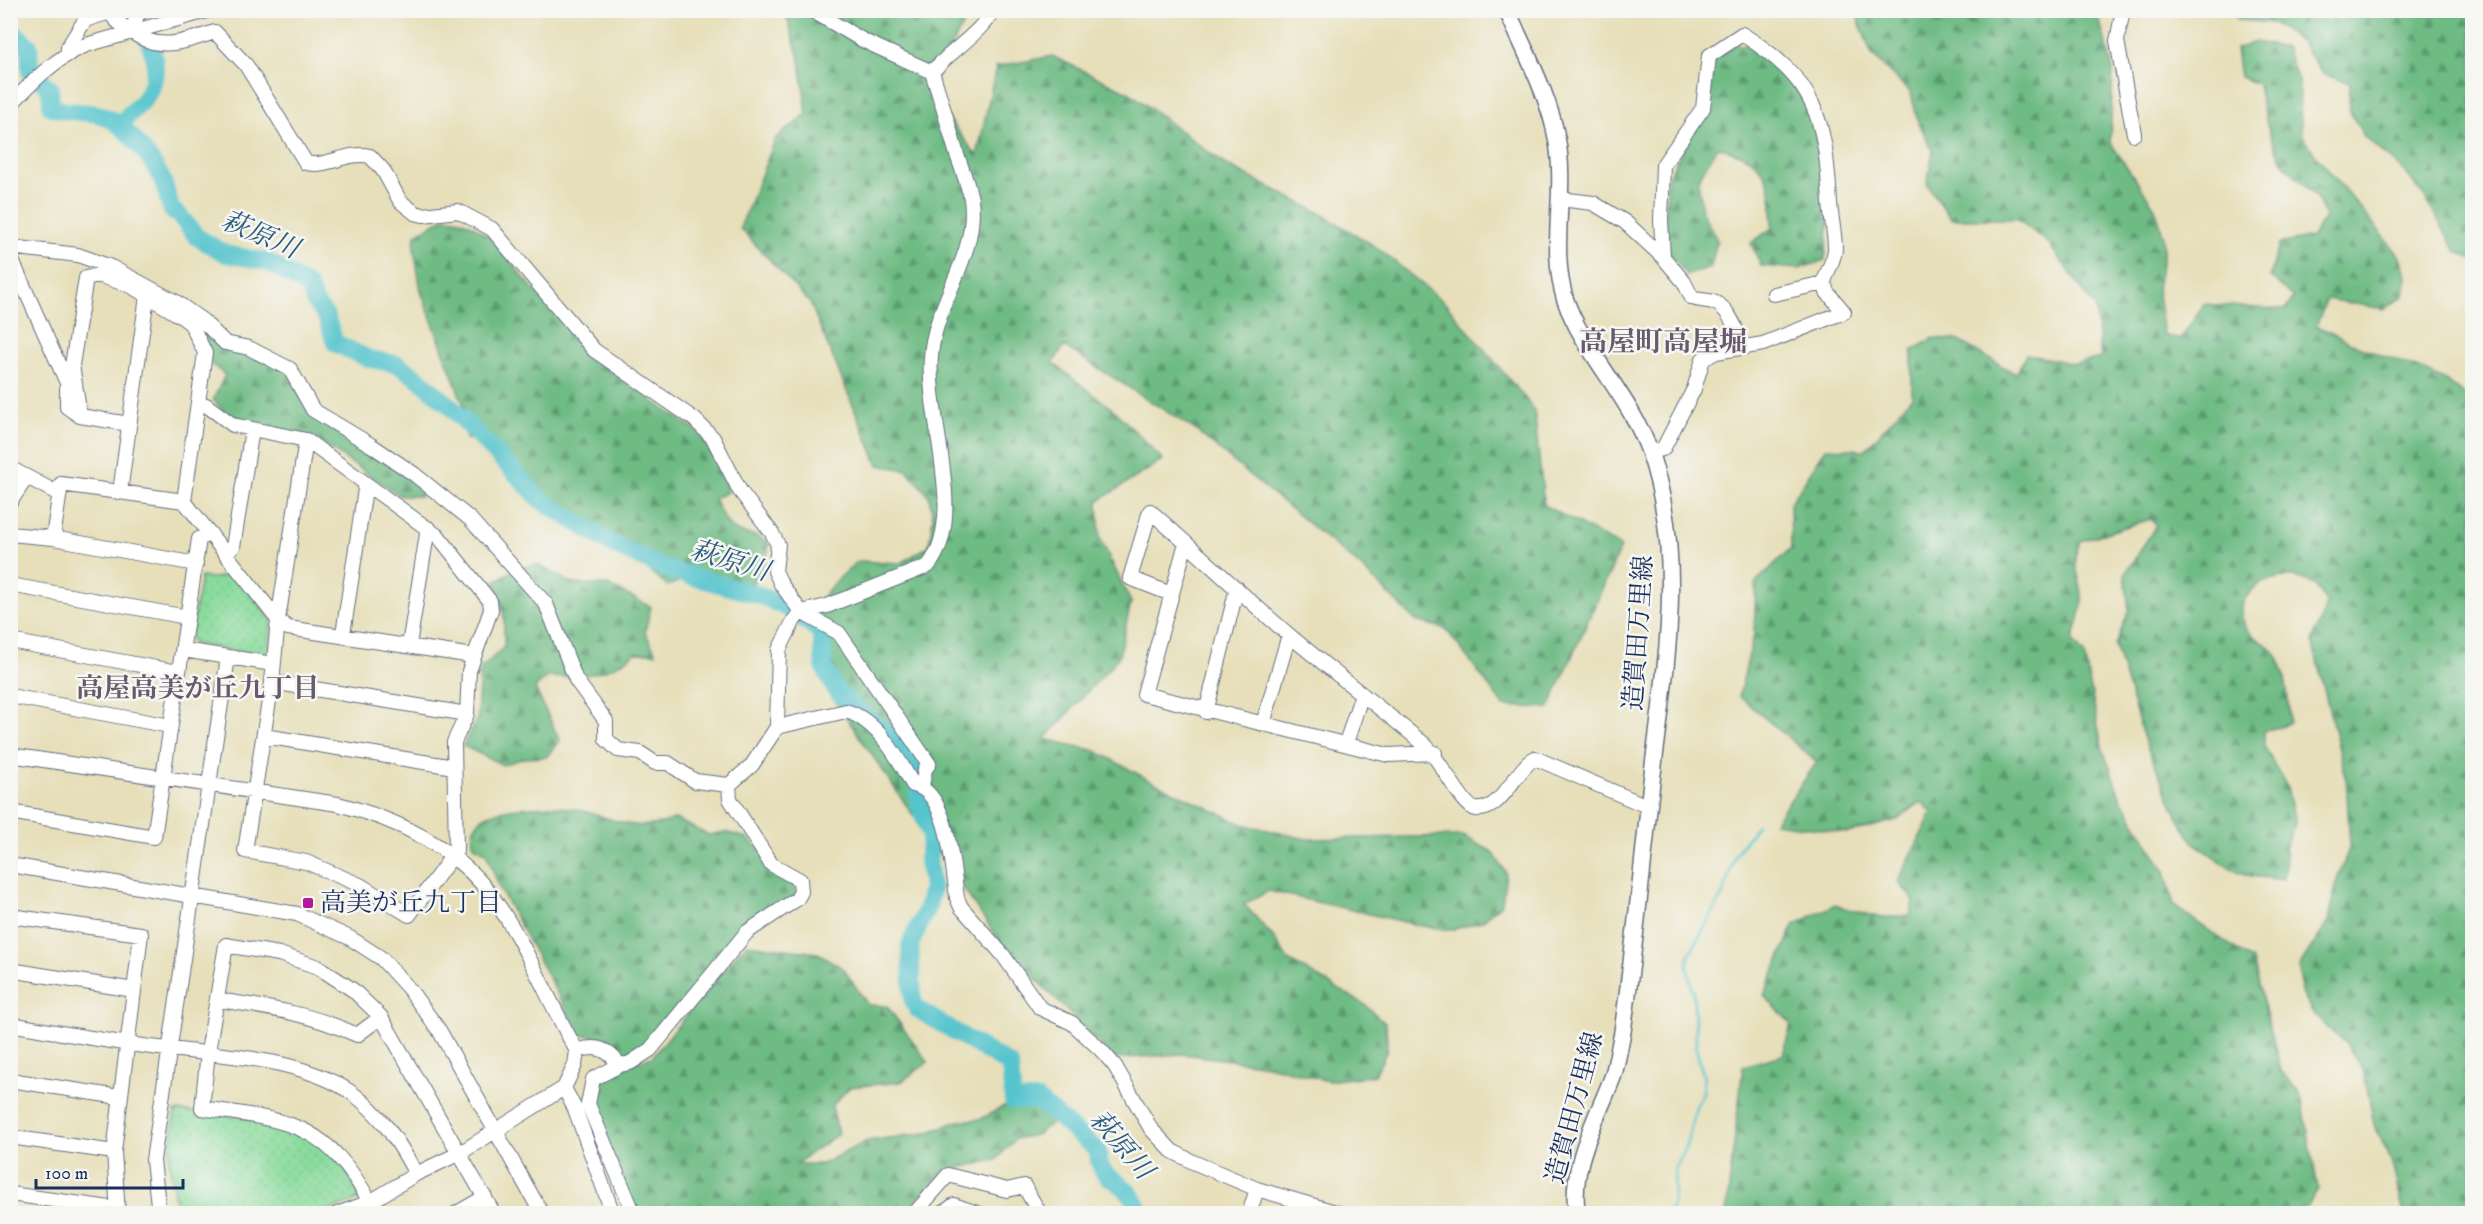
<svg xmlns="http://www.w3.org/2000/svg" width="2483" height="1224" viewBox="0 0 2483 1224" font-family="'IM FELL DW Pica','Noto Serif JP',serif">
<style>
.forest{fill:url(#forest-firs);stroke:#447571;stroke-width:1.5}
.park{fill:url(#park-dots);stroke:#52857d;stroke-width:1.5}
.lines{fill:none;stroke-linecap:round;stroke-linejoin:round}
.stream{stroke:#57c4cd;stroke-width:3}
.river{stroke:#57c4cd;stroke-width:18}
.minor-casing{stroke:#626d7e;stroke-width:16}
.major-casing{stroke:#626d7e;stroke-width:19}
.minor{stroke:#fff;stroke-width:14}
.major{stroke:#fff;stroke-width:16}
.poi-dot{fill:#b5179e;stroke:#f6f6f2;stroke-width:2}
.labels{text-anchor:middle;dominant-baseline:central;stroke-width:5;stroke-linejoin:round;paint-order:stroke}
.street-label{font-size:26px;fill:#1b2f5e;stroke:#f6f6f2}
.poi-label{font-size:26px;fill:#1b2f5e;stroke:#f6f6f2;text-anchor:start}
.water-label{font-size:27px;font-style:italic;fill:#2d5c7f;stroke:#f6f6f2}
.neighbourhood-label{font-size:27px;font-weight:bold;fill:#675a6d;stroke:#f6f6f2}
.quarter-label{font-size:28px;font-weight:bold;fill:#675a6d;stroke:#f6f6f2}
</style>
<defs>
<pattern id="forest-firs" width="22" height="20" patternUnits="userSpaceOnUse" patternTransform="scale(1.5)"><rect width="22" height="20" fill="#6ebb84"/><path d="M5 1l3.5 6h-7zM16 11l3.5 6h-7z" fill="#5a986f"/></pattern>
<pattern id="park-dots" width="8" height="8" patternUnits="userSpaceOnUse" patternTransform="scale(1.5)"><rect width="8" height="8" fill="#89db9c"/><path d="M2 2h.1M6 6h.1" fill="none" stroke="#76bc89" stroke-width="1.8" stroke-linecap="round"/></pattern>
</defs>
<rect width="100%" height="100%" fill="#f6f6f2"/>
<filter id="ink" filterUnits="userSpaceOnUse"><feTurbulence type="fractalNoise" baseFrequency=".0167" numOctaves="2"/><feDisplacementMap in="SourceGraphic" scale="12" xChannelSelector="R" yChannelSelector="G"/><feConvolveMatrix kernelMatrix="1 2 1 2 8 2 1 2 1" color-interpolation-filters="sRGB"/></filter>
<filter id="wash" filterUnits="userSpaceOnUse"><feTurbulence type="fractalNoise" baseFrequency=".008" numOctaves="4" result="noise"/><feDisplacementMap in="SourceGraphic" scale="24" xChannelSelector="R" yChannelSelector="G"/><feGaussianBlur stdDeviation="1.35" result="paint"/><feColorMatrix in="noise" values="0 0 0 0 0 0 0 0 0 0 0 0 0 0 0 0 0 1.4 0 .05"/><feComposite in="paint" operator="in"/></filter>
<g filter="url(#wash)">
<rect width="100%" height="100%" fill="#e7dfb9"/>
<path class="forest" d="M785,11h185l-42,81 49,64 19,-89 56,-11 78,37 96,72 92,47 60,36 68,56 88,105 10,96 77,42 -72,161 -45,-2 -58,-77 -30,-8 -56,-55 -166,-137 -130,-83 -11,17 61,47 49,50 -65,41 2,37 31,64 -12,55 -74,82 51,12 51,28 95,45 64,15 157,-3 30,16 13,21 -4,30 -20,18 -30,9 -30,-4 -153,-35 -25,13 30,34 14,22 76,44 22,20 1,26 -12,25 -47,6 -60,-16 -85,-11 -69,5 -114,-117 -165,-241c-13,-31 -32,-74 -10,-107 9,-12 22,-23 33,-33l43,2 28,-17 4,-29 -4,-21 -22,-26 -29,-5 -68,-162 -70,-75 36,-90 31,-24 -7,-53z
M1855,11h242l16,59 -3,72 45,66 8,27v23l-6,30 7,47 16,5 24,-36 81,6 9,-12 -24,-21 9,-33 33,-7 13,-20c-9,-29 -22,-31 -40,-52 -13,-17 -24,-60 -27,-81l-18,-7 -4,-28 19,-7 31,6 12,33 4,53 12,19 85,102 8,21 -3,20 -20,13 -57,-10 -11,27c20,8 39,20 59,27 37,14 68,19 97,50v810h-68l-13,-53 -17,-35 -10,-53 -17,-27 -32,-29 -14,-23 -2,-26 30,-46 8,-41 13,-34 -4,-69 -34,-136 15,-37 -12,-20c-8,-3 -18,-8 -27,-7 -27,0 -56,20 -43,49 5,12 25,17 31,28 10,16 13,50 14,69l-26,8v15l23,41 8,35 -10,27 1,22 -3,9 -32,-4 -19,-7 -38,-26 -16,-25 -33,-76 -30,-97 14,-35 -4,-36 31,-48 -5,-7 -71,22c-11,28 4,39 2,62 -1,13 -6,26 -9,38l11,13 18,93 19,52 44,72 9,35 79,55 28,110 16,18 6,15 15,85 -10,17 -20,8 -562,-1 17,-147 40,-11 8,-31 -27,-29 30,-70 40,-20 47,13 29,-3 4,-14 -16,-19 34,-70 -11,-10 -24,18 -49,13 -74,-10 43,-61 -78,-66 15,-62 2,-52 35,-34 -1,-44 36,-56 39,2 47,-53v-46l21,-13 24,2 59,34 10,-20 49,10 26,-6 -6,-51 -47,-64 -31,-24h-66l-24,-35 6,-33 -15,-29 -7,-29 -39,-38z
M2231,11h241v248l-16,-8 -30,-52 -20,-26 -43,-38 -14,-25 1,-27 -27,-9 -22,-32 -27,-19 -35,-3z
M1736,44l14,2 26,15 37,46 16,115 -4,38 -26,9 -38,-3 -10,-23 21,-15c1,-50 -4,-69 -55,-81l-19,33 4,32 15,28 -6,27 -24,8 -22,-28 2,-69 38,-68 7,-49z
M444,218c20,0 29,7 45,19l107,125 102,70 18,27 12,33 -14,6c5,11 10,25 21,32 12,7 18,0 34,14 -4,30 -10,39 -37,52l-52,-15 -12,5 -51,-41 -95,-53 -31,-51 -25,-2v-27l-45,-121 -7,-42 1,-14z
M204,334l17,14 24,1 42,20 21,41 111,74 2,12h-20l-90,-60 -78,-16 -20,-20 12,-25 -16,-13z
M538,565l35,19 35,1 43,22 -6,25 11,21h-21c-26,22 -55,25 -88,24l-12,11 25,53 -14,16 -23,1 -20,7 -40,-19 14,-27 3,-50 24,-22v-30l-9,-36 23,-14z
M555,806c11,2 22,3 33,6 33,10 52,21 87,7l34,16 16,-3 22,6 46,42 3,8 -2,10 -50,31 -99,117 -19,8 -21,-17 -25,-2 -80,-146 -14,-37 -12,-6c-13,-41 57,-39 81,-40z
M746,944l72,9 25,15 25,37 19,1 41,56 -27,20 -51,5 -18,19 6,28 -42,30h26l45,-23 59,-8 33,-12 22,-2 32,-18 25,2 18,16 -20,16 -21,4 -19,21 -53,11 -38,42 -273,1 -44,-109 11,-31 53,-17z"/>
<path class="park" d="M235,574l37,47 -4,32 -7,2 -67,-11 -4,-6 11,-61 14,1z
M175,1111c52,2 133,10 168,54 7,10 12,23 17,33 -42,26 -133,15 -183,15l-8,-53z"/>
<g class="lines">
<path class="stream" d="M1668,1214l5,-11 2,-34 11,-23 10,-39 7,-14 1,-15 -7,-25 -4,-62 -6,-25 2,-11 34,-61 12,-39 22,-30"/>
<path class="river" d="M118,10l6,8 15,5c17,27 24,53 3,79 -9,11 -15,10 -20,26
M10,29l19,17 1,26 20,16 1,19c17,7 33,3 50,8 24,8 49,42 61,64 4,9 6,21 10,32l7,4 18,22 29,17 42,8 40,24 8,18 10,12 9,27 34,16 28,5 18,12 33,28 94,97 73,45 51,23 96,27 29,14 30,22 3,35 12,24 62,54 19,35 2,25 12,31 -3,23 4,29 -4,18 -18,39 3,56 4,8 93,56 3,36 25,-1 60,51c1,29 15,24 31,41 5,6 9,15 13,22"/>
</g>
</g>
<g filter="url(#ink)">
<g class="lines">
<g class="minor-casing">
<path id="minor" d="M109,10c4,10 12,14 20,20 30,23 53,12 86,2l31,33 60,98c22,5 41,-12 64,-7l13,14 17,31 15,12 8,2 35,-4 34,18 102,121 100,69 19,19 27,53 32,42 6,12 -3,26 6,13 20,28 38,21 90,131 -4,5 -3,17
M2123,10l-6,31 17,93
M132,32l5,-17 6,-5
M68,53v-6l17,-27 25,-8
M932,72c19,-22 47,-37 61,-62
M10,105c23,-24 45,-47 76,-60l124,-35
M1560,199l33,4 32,19 38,35 21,25 8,16c8,3 17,2 24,5 15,8 22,30 26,45
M10,247l68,8 33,12 65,35 27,19 22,22 24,5 41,21 23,41 58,35 43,29 56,45 76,85 30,76 30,41v18l12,11 22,3 15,10h13l27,18 34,4
M10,256l57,127v24l13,9
M1774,294l50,-11
M129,424l-49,-8 -8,-51 14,-87 12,-3 33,11 51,31 9,7 14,29 -21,148
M306,440l-28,180 10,8 185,28
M1649,452l14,-3 31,-60 9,-30 13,-7 47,-8 81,-32 -17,-20 -3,-9c2,-11 11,-24 11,-34 0,-15 -4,-31 -5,-46 -5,-85 -13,-122 -88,-169l-33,22 -6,52 -40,57 -2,55 2,37
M10,468l17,9
M120,492l27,-196
M10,502l17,-25 32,17
M10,534l43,4 143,26
M53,538l8,-54 123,17 94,119 -6,62 -27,169 61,11 54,23 49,30 47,-64 -2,-109 13,-28 2,-43 22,-61 -1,-9 -51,-64 -133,-97 -73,-15 -27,-20 -7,-1
M1186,543l-42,151 244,61 47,-2
M225,552l8,-5 19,-117
M10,585l177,32
M1171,594l-41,-16 20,-67c47,41 92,84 139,124 44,37 90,72 135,109 15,13 39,64 52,65 26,3 39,-40 59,-51l114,49
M343,634l22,-145 3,-4
M10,641l168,31
M409,645l19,-117
M183,650l90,14
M272,682l195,32
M10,696l160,30
M1206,712l31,-124
M1263,724l26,-89
M777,727l69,-16c31,9 53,48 67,74 35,5 40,84 44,113l4,9 42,48 37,53 32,15 29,27 14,16 36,63 21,22 21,11 64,27 85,25
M264,736l190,31
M1346,743l16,-49
M10,755l328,49c53,14 108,38 145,81 39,47 63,113 94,166l-2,14 -11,23 -104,65 -44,21 -46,28 -33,12
M10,812l144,25 45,-298 11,-6
M10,865l287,49 53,24 31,20 28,31 30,41 103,184
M10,916l131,18 -27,218 4,62
M10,970l124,20
M218,1000c52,8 91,13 139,35l24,-18
M10,1024c53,9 105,19 158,25 57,6 135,10 184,44 29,21 47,49 64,81
M577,1051c20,-7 30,-2 43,14l10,-2 20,-13 97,-118 50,-33 4,-7 -1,-12 -29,-16 -41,-65 -1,-14 23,-20 25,-38 2,-77 15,-30 7,-8 26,-6 101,-40c40,-48 -2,-149 3,-209 3,-55 48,-101 40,-158 -3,-15 -9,-30 -14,-44 -8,-28 -16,-55 -25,-83l-68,-31 -53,-31
M620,1065l-27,14 -5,25 46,110
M10,1080l109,17
M564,1088l11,21 38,105
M10,1137l104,15
M10,1194l107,15
M370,1202c-46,-82 -82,-81 -168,-94l6,-56 18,-107 53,9 39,13 35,23 28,27 113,197
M159,1214l-6,-54 75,-503
M455,1214l30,-17
M914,1214l34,-39 59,15 17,-4 16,28
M942,1214l12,-9 26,9
M1249,1214l8,-25"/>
</g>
<g class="major-casing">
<path id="major" d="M1507,10c18,42 42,85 50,130 10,52 -8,107 8,159 18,53 66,98 85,154 37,110 14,221 1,333 -9,83 -17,166 -29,249 -3,13 -5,28 -9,41 -16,43 -44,90 -36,138"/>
</g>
<use href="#minor" class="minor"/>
<use href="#major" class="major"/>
</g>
</g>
<rect class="poi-dot" x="302" y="897" width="12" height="12" rx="3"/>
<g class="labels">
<g class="street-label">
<text transform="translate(1639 633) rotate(-86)">造賀田万里線</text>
<text transform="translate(1575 1108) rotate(-75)">造賀田万里線</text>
</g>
<g class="poi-label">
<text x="320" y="903">高美が丘九丁目</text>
</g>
<g class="water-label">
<text transform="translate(260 235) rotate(23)">萩原川</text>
<text transform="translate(730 561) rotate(17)">萩原川</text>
<text transform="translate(1121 1145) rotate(49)">萩原川</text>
</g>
<g class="neighbourhood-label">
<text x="198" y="689">高屋高美が丘九丁目</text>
</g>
<g class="quarter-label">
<text x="1663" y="342">高屋町高屋堀</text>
</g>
</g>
<rect width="2483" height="1224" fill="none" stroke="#f6f6f2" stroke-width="36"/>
<path d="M36 1179v9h147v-9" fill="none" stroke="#1b2f5e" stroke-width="3"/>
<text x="45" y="1179" font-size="18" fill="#1b2f5e" stroke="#f6f6f2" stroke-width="4.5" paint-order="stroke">100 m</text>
</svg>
